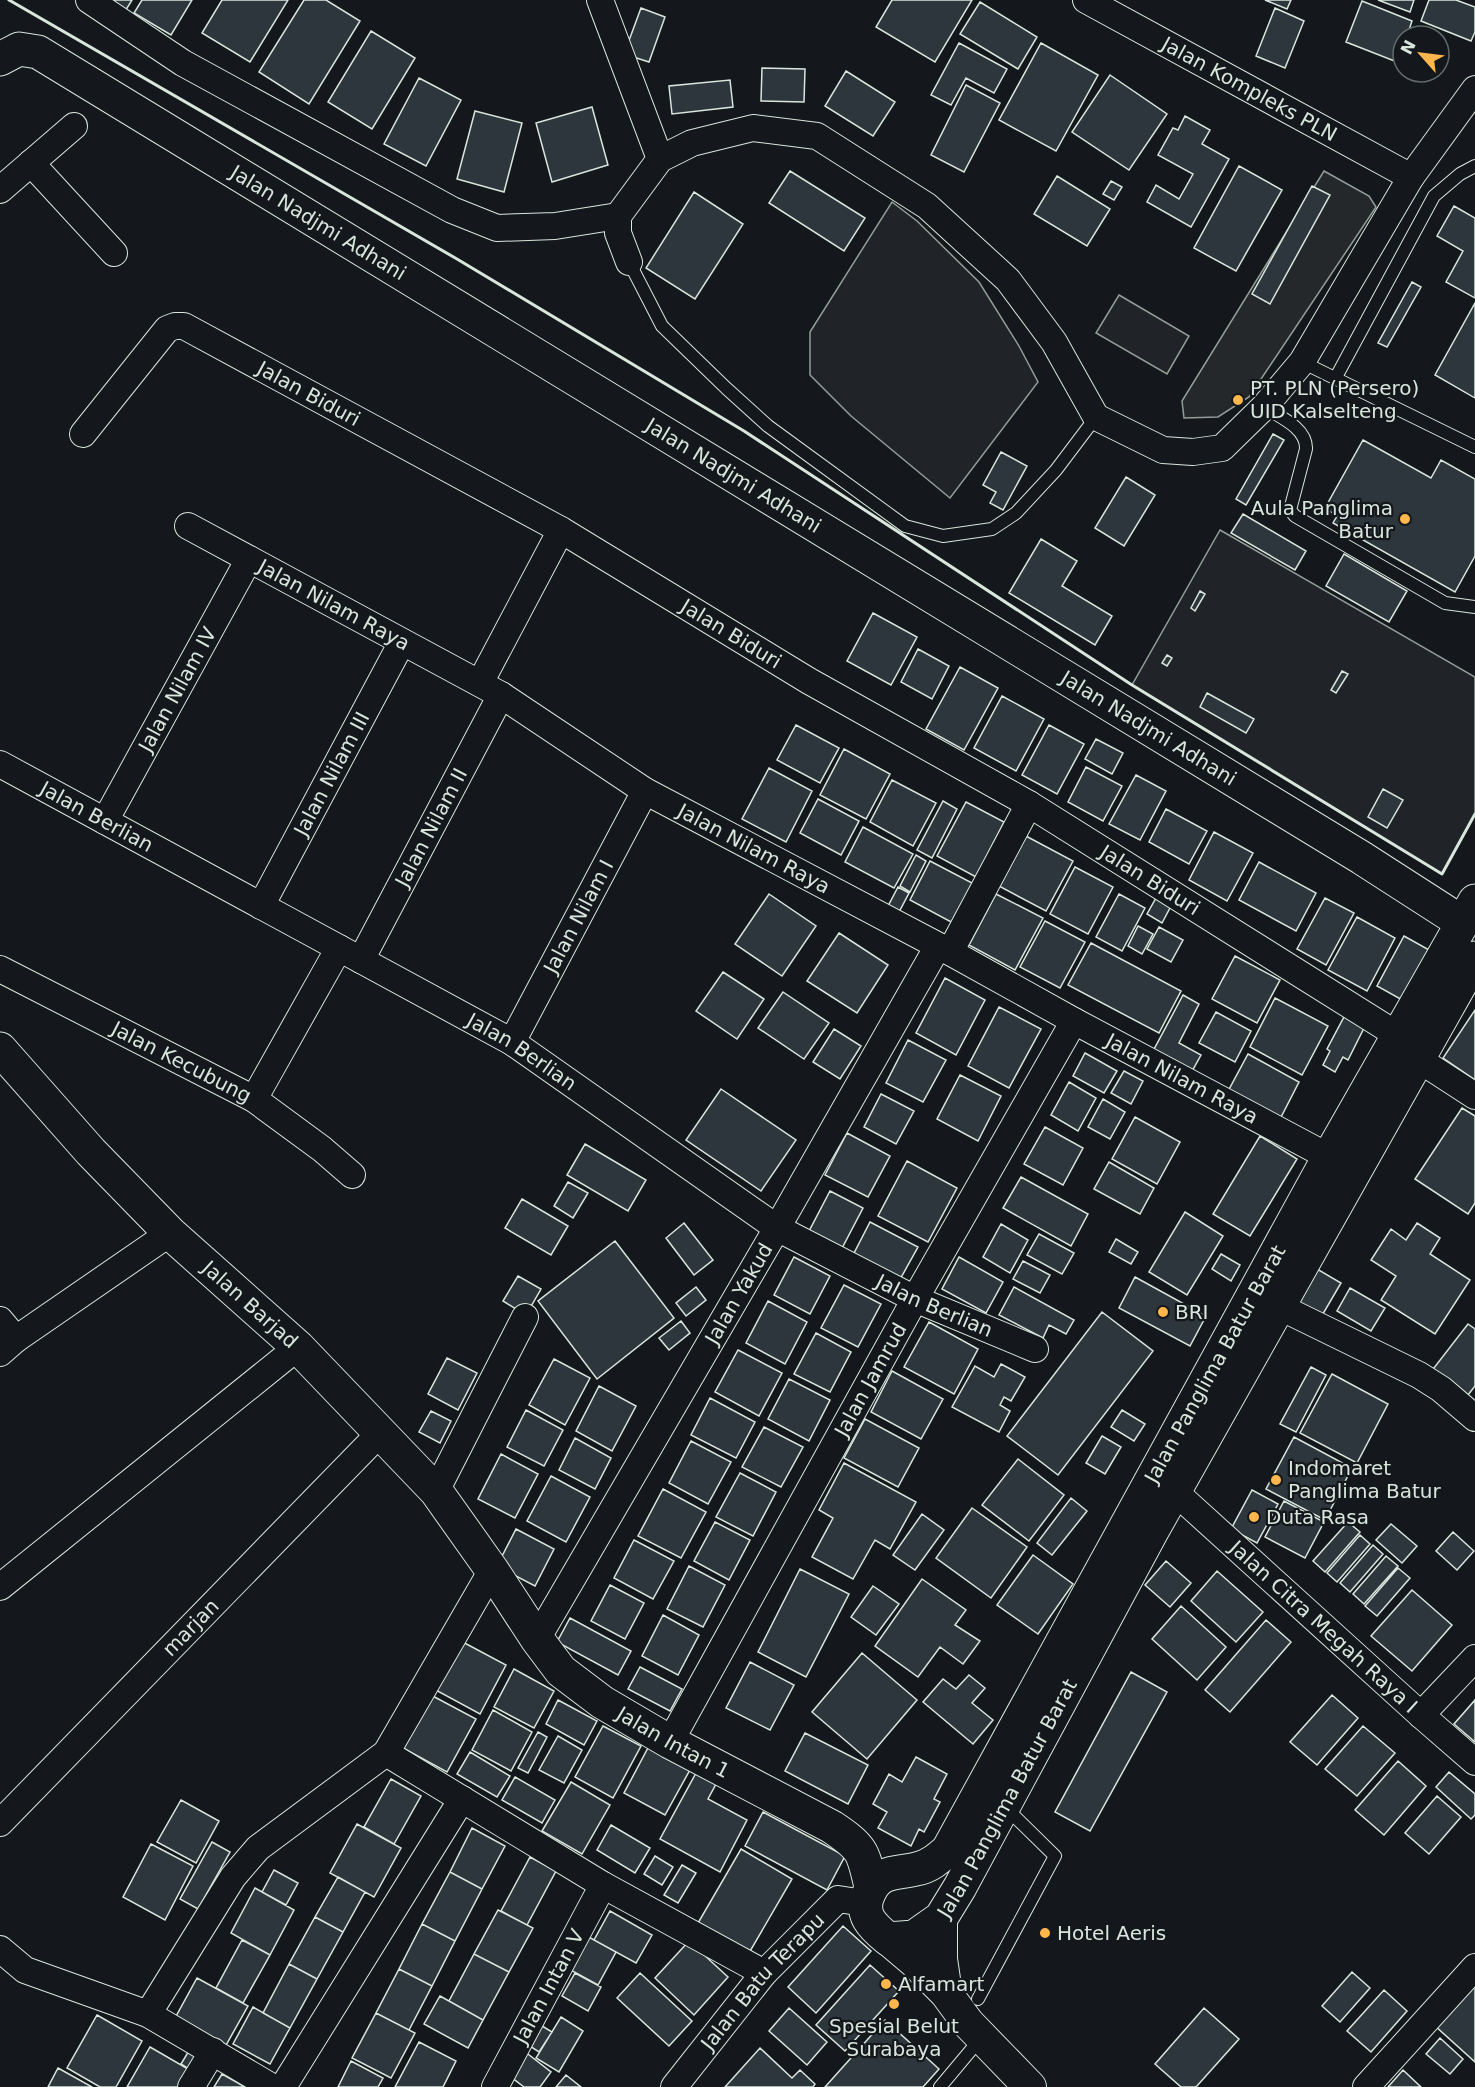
<svg xmlns="http://www.w3.org/2000/svg" width="1475" height="2087" viewBox="0 0 1475 2087" font-family="'DejaVu Sans',sans-serif">
<style>
.green{fill:#202428;stroke:#939e99;stroke-width:1.5}
.parking{fill:#24282b;stroke:#939e99;stroke-width:1.5}
.building{fill:#2c363c;stroke:#d8e6dc;stroke-width:1.5}
.lines{fill:none;stroke-linecap:round;stroke-linejoin:round}
.service-casing{stroke:#d8e6dc;stroke-width:14}
.minor-casing{stroke:#d8e6dc;stroke-width:28}
.tertiary-casing{stroke:#d8e6dc;stroke-width:34}
.secondary-casing{stroke:#d8e6dc;stroke-width:35}
.service{stroke:#14181c;stroke-width:12}
.minor{stroke:#14181c;stroke-width:26}
.tertiary{stroke:#14181c;stroke-width:32}
.secondary{stroke:#14181c;stroke-width:33}
.wall{stroke:#d8e6dc;stroke-width:3}
.poi-dot{fill:#ffb74d;stroke:#14181c;stroke-width:2}
.labels{text-anchor:middle;dominant-baseline:central;stroke-width:4.5;stroke-linejoin:round;paint-order:stroke}
.street-label{font-size:20px;fill:#d8e6dc;stroke:#14181c}
.poi-label{font-size:20px;fill:#d8e6dc;stroke:#14181c;text-anchor:start}
</style>
<rect width="100%" height="100%" fill="#14181c"/>
<path class="green" d="M892,202l25,19 62,61 40,64 19,36 -88,116 -99,-82 -41,-41v-43z
M1119,295l70,41 -22,38 -71,-41z
M1220,530l255,147v137l-33,60 -310,-189z"/>
<path class="parking" d="M1324,171l45,25 7,11 -127,190 -31,20 -34,1 -2,-17z"/>
<path class="building" d="M105,0h27l-8,13z
M142,0h50l-21,35 -37,-22z
M222,0h66l-38,62 -48,-29z
M304,0h22l34,21 -51,83 -50,-32z
M892,0h80l-37,62 -59,-35z
M1265,0h26l-4,9z
M1378,0h36l-4,12z
M1429,0h27l19,7v25l-4,9 -50,-20z
M1362,1l50,20 -5,15h-4v9l-6,17 -51,-20z
M980,2l57,35 -19,32 -58,-35z
M641,8l24,9 -16,45 -25,-8z
M1275,8l29,13 -19,47 -29,-12z
M1418,29l18,7h-20z
M371,31l44,27 -43,71 -44,-27z
M959,43l48,26 -13,24 -28,-15 -15,27 -20,-10z
M1041,43l57,32 -42,76 -57,-31z
M762,68l43,1 -1,33 -43,-1z
M846,71l49,31 -22,34 -48,-30z
M1110,75l57,39 -38,56 -57,-38z
M419,78l42,22 -35,66 -42,-22z
M730,80l3,27 -61,7 -3,-28z
M966,85l34,18 -36,69 -33,-17z
M592,107l16,58 -56,17 -16,-59z
M475,111l47,12 -18,69 -47,-13z
M1185,116l25,14 -8,14 27,15 -38,68 -44,-25 9,-17 23,14 14,-25 -35,-19 15,-27 5,2z
M1239,166l43,24 -46,81 -42,-23z
M790,171l75,47 -21,33 -75,-48z
M1057,176l53,33 -23,37 -53,-32z
M1111,181l11,6 -8,13 -11,-6z
M1312,186l18,9 -60,109 -18,-10z
M694,192l49,32 -48,75 -49,-31z
M1454,206l21,12v80l-29,-16 17,-31 -26,-15z
M1412,282l9,5 -34,60 -9,-4z
M1475,303v95l-40,-23z
M1273,434l11,6 -38,65 -10,-6z
M1363,440l68,38 10,-18 34,19v77l-20,36 -122,-69 4,-7 -12,-8z
M1001,452l26,14 -24,44 -13,-7 6,-11 -13,-7z
M1126,477l29,18 -31,51 -29,-18z
M1243,514l63,37 -11,19 -64,-37z
M1041,539l36,22 -15,25 50,30 -17,29 -86,-52z
M1344,554l63,37 -18,31 -63,-36z
M1200,591l5,3 -10,17 -4,-3z
M873,613l44,24 -26,48 -44,-24z
M918,649l31,17 -17,33 -31,-17z
M1167,655l5,3 -5,8 -5,-3z
M960,667l38,21 -34,62 -38,-21z
M1342,671l6,3 -12,19 -5,-3z
M1207,693l47,26 -8,14 -46,-26z
M1002,696l42,23 -28,52 -42,-23z
M796,725l43,23 -19,35 -43,-23z
M1049,725l35,19 -27,50 -35,-19z
M1096,739l27,14 -11,21 -27,-15z
M844,749l46,25 -24,45 -46,-24z
M1086,767l36,19 -19,35 -35,-19z
M769,768l43,23 -26,51 -44,-23z
M1136,775l30,16 -26,49 -31,-16z
M892,780l44,23 -23,43 -43,-24z
M1383,789l20,11 -16,28 -19,-11z
M818,799l41,22 -18,34 -41,-22z
M943,801l14,8 -25,49 -15,-8z
M966,802l38,20 -28,55 -39,-21z
M1166,809l41,22 -18,33 -40,-22z
M863,827l50,27 -19,34 -49,-26z
M1214,832l39,21 -26,48 -38,-21z
M1024,835l49,26 -27,50 -49,-26z
M916,855l10,6 -16,31 -10,-6z
M930,861l44,23 -21,39 -43,-23z
M1259,862l57,31 -20,38 -57,-31z
M1075,867l38,20 -25,47 -38,-20z
M898,887l11,6 -11,21 -11,-6z
M769,894l47,32 -34,50 -47,-32z
M996,894l47,24 -28,52 -46,-25z
M1119,894l26,14 -23,43 -26,-14z
M1156,898l15,8 -9,17 -15,-9z
M1325,898l29,15 -28,52 -29,-16z
M1357,917l38,21 -28,53 -39,-21z
M1045,921l40,21 -25,46 -40,-21z
M1138,926l15,8 -11,20 -14,-8z
M1159,927l24,13 -12,22 -24,-13z
M839,933l49,32 -31,48 -50,-32z
M1404,936l27,15 -27,50 -27,-15z
M1091,943l90,48 -22,42 -91,-48z
M1235,956l45,24 -23,43 -45,-24z
M723,972l41,27 -27,40 -41,-28z
M945,978l40,22 -29,55 -40,-22z
M783,992l46,31 -25,36 -46,-31z
M1183,995l16,9 -20,39 22,12 -10,18 -39,-20z
M1275,998l53,28 -26,49 -52,-28z
M999,1007l42,22 -32,59 -41,-22z
M1475,1010v70l-32,-22z
M1216,1012l35,19 -16,31 -36,-19z
M1345,1015l20,11 -17,34 -5,-3 -8,15 -12,-7 7,-14 -3,-2z
M834,1029l27,17 -21,33 -27,-17z
M908,1040l38,20 -23,42 -37,-19z
M1085,1053l32,18 -13,22 -31,-17z
M1248,1054l51,28 -21,41 -52,-28z
M1124,1071l19,10 -12,23 -20,-11z
M960,1075l41,21 -23,45 -41,-22z
M1069,1082l27,16 -18,33 -27,-16z
M721,1089l75,51 -35,51 -75,-51z
M881,1094l33,17 -18,33 -32,-17z
M1103,1099l22,13 -15,27 -22,-12z
M1462,1108l13,8v87l-7,11 -53,-35z
M1135,1117l45,25 -23,42 -45,-25z
M1045,1127l38,21 -20,37 -39,-21z
M847,1133l43,23 -22,41 -43,-22z
M1260,1136l37,23 -47,77 -37,-22z
M585,1144l61,36 -18,31 -61,-36z
M907,1161l50,27 -29,54 -50,-26z
M1109,1162l45,26 -14,26 -46,-25z
M1021,1177l67,37 -17,32 -68,-38z
M568,1182l20,11 -15,25 -19,-12z
M830,1191l33,17 -23,44 -33,-17z
M522,1199l46,27 -17,29 -46,-27z
M1185,1212l38,24 -36,59 -38,-23z
M870,1222l48,25 -20,36 -47,-24z
M684,1223l29,37 -19,15 -28,-37z
M1417,1223l23,15 -10,16 40,26 -35,54 -54,-34 15,-24 -25,-16 20,-31 15,11z
M1001,1224l27,16 -18,33 -27,-16z
M1039,1234l35,19 -12,21 -35,-19z
M1116,1239l22,13 -7,12 -22,-12z
M615,1241l59,77 -77,61 -59,-78z
M1221,1254l19,11 -9,16 -19,-12z
M794,1257l36,19 -20,38 -36,-19z
M959,1257l44,25 -17,31 -44,-24z
M1023,1261l27,14 -10,18 -27,-14z
M1317,1269l24,14 -21,36 -24,-14z
M518,1276l23,13 -15,26 -23,-14z
M1135,1277l71,39 -16,30 -71,-38z
M844,1285l37,19 -23,43 -37,-19z
M696,1287l10,13 -20,16 -10,-13z
M1014,1287l60,33 -8,14 -17,-9 -6,13 -44,-23z
M1350,1288l35,20 -14,23 -34,-20z
M768,1301l39,21 -22,42 -39,-21z
M1102,1312l51,39 -95,124 -51,-39z
M681,1321l9,12 -21,17 -10,-12z
M929,1322l49,27 -24,45 -50,-27z
M1468,1324l7,5v57l-11,14 -34,-27z
M816,1333l35,19 -21,40 -36,-18z
M738,1350l44,23 -23,43 -44,-24z
M447,1358l30,15 -19,37 -30,-16z
M554,1359l36,19 -25,47 -36,-20z
M1001,1364l24,13 -14,24 -7,-4 -4,8 10,6 -11,21 -47,-25 23,-41 19,11z
M1311,1367l15,8 -30,57 -16,-8z
M892,1371l51,28 -22,40 -50,-27z
M1332,1374l56,30 -31,59 -57,-30z
M789,1379l41,21 -21,41 -41,-22z
M599,1386l37,20 -24,45 -36,-20z
M710,1398l45,24 -19,36 -45,-23z
M526,1410l37,20 -19,36 -37,-19z
M1122,1410l23,14 -11,17 -23,-14z
M431,1411l20,10 -11,22 -21,-11z
M865,1419l54,29 -21,39 -54,-29z
M764,1427l39,20 -22,40 -39,-20z
M1102,1436l19,11 -16,27 -19,-11z
M1294,1437l58,31 -27,52 -59,-31z
M575,1438l36,20 -16,31 -36,-19z
M691,1441l40,21 -23,42 -39,-21z
M501,1454l37,20 -23,44 -37,-19z
M1018,1459l46,36 -35,46 -47,-36z
M844,1463l72,39 -26,47 -15,-9 -22,39 -41,-22 21,-39 -14,-8z
M740,1473l36,19 -23,44 -37,-19z
M551,1476l39,21 -24,45 -39,-21z
M663,1489l43,23 -25,46 -43,-22z
M1252,1490l26,14 -21,39 -26,-14z
M1071,1498l16,13 -35,44 -15,-12z
M1284,1501l40,21 -19,36 -40,-21z
M972,1508l55,39 -36,51 -55,-40z
M922,1514l22,16 -29,40 -22,-15z
M715,1522l35,18 -21,40 -35,-19z
M1348,1522l12,10 -35,40 -12,-11z
M1391,1524l26,22 -15,17 -26,-23z
M516,1529l38,20 -19,37 -38,-20z
M1453,1532l21,19 -17,19 -21,-19z
M1360,1535l10,9 -33,38 -10,-9z
M634,1540l40,21 -21,38 -39,-21z
M1373,1545l10,9 -33,38 -10,-9z
M1033,1555l40,29 -35,50 -41,-29z
M1386,1556l12,10 -34,38 -11,-10z
M1166,1561l25,22 -21,24 -25,-22z
M689,1566l36,19 -22,42 -36,-18z
M1398,1568l12,10 -33,38 -12,-10z
M800,1569l49,25 -43,83 -48,-25z
M1217,1571l46,41 -27,30 -45,-41z
M922,1579l44,31 -11,15 25,16 -17,23 -23,-17 -22,30 -43,-31z
M610,1585l34,18 -19,36 -34,-18z
M873,1586l26,18 -23,31 -25,-18z
M1412,1590l40,35 -40,46 -41,-35z
M1181,1606l45,41 -29,33 -45,-41z
M663,1615l36,20 -21,40 -36,-19z
M570,1618l61,33 -13,24 -61,-33z
M1266,1620l25,22 -61,70 -25,-22z
M459,1640l47,25 -26,49 -48,-26z
M862,1653l55,47 -50,59 -55,-47z
M750,1662l44,23 -24,45 -44,-22z
M640,1667l42,22 -12,22 -42,-22z
M514,1669l40,22 -20,37 -40,-21z
M1131,1672l36,20 -77,139 -35,-19z
M969,1675l16,13 -13,15 21,17 -20,24 -50,-42 20,-23 13,10z
M429,1694l47,25 -29,53 -46,-25z
M1332,1695l26,23 -41,47 -27,-23z
M558,1700l39,21 -13,24 -38,-21z
M1475,1700v42l-21,-18z
M493,1710l39,22 -21,39 -39,-21z
M603,1726l38,20 -28,52 -38,-21z
M1363,1726l32,27 -38,43 -32,-27z
M538,1732l9,5 -19,36 -10,-5z
M805,1733l63,32 -20,39 -63,-33z
M558,1736l24,14 -18,33 -25,-13z
M649,1746l42,22 -26,47 -41,-22z
M470,1752l40,24 -13,21 -40,-23z
M916,1757l31,17 -13,25 6,3 -16,30 -5,-3 -8,17 -33,-18 9,-16 -14,-8 16,-30 13,8z
M1398,1761l28,25 -42,49 -29,-25z
M1449,1772l26,22v21l-4,4 -35,-32z
M696,1773l20,11 -8,15 39,21 -27,52 -60,-33z
M515,1777l40,23 -13,23 -40,-23z
M391,1779l30,17 -27,48 -30,-17z
M571,1782l39,23 -28,49 -40,-23z
M1437,1796l24,21 -32,37 -24,-21z
M181,1800l38,21 -23,42 -39,-21z
M763,1812l82,44 -18,34 -82,-44z
M357,1824l44,24 -27,49 -44,-24z
M611,1825l39,23 -15,25 -38,-23z
M472,1828l33,18 -23,43 -32,-17z
M212,1842l18,10 -32,57 -18,-10z
M151,1844l42,22 -28,54 -42,-23z
M741,1849l51,30 -43,74 -51,-30z
M655,1856l18,11 -11,18 -18,-11z
M530,1857l26,14 -29,54 -26,-14z
M682,1865l14,8 -18,30 -14,-8z
M274,1870l24,13 -12,22 -24,-13z
M450,1872l32,17 -27,52 -33,-17z
M338,1877l27,15 -22,40 -28,-15z
M255,1888l39,22 -24,45 -39,-22z
M498,1910l35,18 -24,44 -35,-18z
M610,1911l42,24 -16,28 -42,-23z
M315,1917l28,15 -26,47 -28,-15z
M422,1924l33,17 -23,45 -33,-17z
M843,1926l28,25 -55,62 -28,-26z
M585,1935l31,17 -18,33 -31,-17z
M242,1940l28,15 -27,48 -27,-15z
M689,1941l39,36 -34,38 -39,-37z
M474,1954l35,18 -26,48 -34,-19z
M289,1964l28,15 -27,49 -27,-15z
M870,1965l29,26 -54,60 -29,-26z
M399,1969l33,17 -23,44 -33,-17z
M1352,1972l18,16 -30,34 -18,-16z
M575,1973l26,14 -13,24 -26,-15z
M640,1973l52,48 -23,25 -52,-48z
M197,1978l51,28 -23,41 -51,-27z
M1475,1979v83l-41,-37z
M1384,1990l23,21 -36,41 -24,-21z
M440,1996l43,24 -15,28 -44,-24z
M253,2007l37,21 -20,36 -37,-20z
M789,2008l38,34 -20,23 -38,-34z
M1204,2008l35,31 -43,48h-15l-26,-23z
M376,2013l39,20 -24,45 -39,-20z
M97,2015l45,26 -26,46h-16l-33,-19z
M561,2017l22,14 -24,41 -23,-14z
M885,2020l54,49 -16,18h-98z
M534,2021l18,11 -13,20 -17,-11z
M1440,2038l23,21 -13,15 -24,-20z
M419,2042l37,19 -13,26h-48z
M150,2047l45,26 -8,14h-60z
M760,2048l32,30 8,-8 15,14 -2,3h-88z
M190,2049l14,8 -9,16 -14,-9z
M524,2051l27,21 -11,15h-16l-17,-13z
M351,2061l32,17 -5,9h-40z
M58,2068l34,19h-44z
M1403,2070l18,17h-33z
M222,2074l23,13h-31z
M566,2075l15,12h-25z"/>
<g class="lines">
<g class="service-casing">
<path id="service" d="M629,262l33,64 64,62 42,38 137,100 38,10 49,-7 24,-16 40,-43 40,-53
M1302,362l173,85
M1335,379l99,-183 26,-22 15,-8
M1264,407c16,10 43,21 42,42l-16,61 5,6 150,87 30,4
M978,1999l77,-143 -51,-50
M940,2087l41,-49"/>
</g>
<g class="minor-casing">
<g id="minor">
<path d="M89,0l94,63 269,147 45,18 58,-2 63,-10"/>
<path d="M600,0l60,159"/>
<path id="s1" d="M1086,0l325,177"/>
<path d="M31,163l83,90"/>
<path d="M0,190l74,-64"/>
<path d="M629,262l-11,-29v-17l42,-57 32,-16 61,-15 64,8 110,70 81,74 46,62 42,75 67,33 30,2 29,-4 42,-41 38,-45 109,-185 64,-88"/>
<path id="s2" d="M83,434l84,-105 8,-3h9l377,204 248,151 220,123 370,232"/>
<path id="s3" d="M188,526l313,169 144,96 305,161 124,69 255,136"/>
<path d="M480,683l81,-153"/>
<path id="s4" d="M0,764l512,278 265,186 138,71 120,50"/>
<path id="s5" d="M105,821l144,-262"/>
<path id="s6" d="M261,906l141,-264"/>
<path d="M950,952l79,-148"/>
<path id="s7" d="M361,960l140,-265"/>
<path id="s8" d="M0,969l254,130 68,50 30,26"/>
<path id="s9" d="M512,1042l133,-251"/>
<path d="M1418,1059l57,37"/>
<path d="M254,1099l85,-151"/>
<path d="M1278,1306l141,69 22,14 34,29"/>
<path d="M0,1320l16,19"/>
<path d="M0,1353l16,-14 154,-106"/>
<path d="M436,1491l89,-174"/>
<path id="s10" d="M1174,1491l247,224 54,47"/>
<path d="M0,1587l298,-240"/>
<path id="s11" d="M537,1639l240,-411 161,-282"/>
<path d="M1421,1715l54,-57"/>
<path id="s12" d="M670,1742l245,-443 159,-278"/>
<path d="M386,1753l217,132 161,88"/>
<path id="s13" d="M0,1823l381,-391"/>
<path d="M0,1949l25,21 123,44 124,73"/>
<path d="M148,2014l85,-137 25,-29 128,-95 106,-183"/>
<path d="M191,2087l22,-36"/>
<path d="M283,2087l179,-288"/>
<path id="s14" d="M495,2087l108,-202"/>
<path id="s15" d="M674,2087l90,-114 74,-74 26,4"/>
<path d="M1366,2087l109,-120"/>
</g>
</g>
<g class="tertiary-casing">
<path id="tertiary" d="M941,1918v41l5,34
M888,1939l26,22 32,32 22,30 62,64"/>
</g>
<g class="secondary-casing">
<g id="secondary">
<path id="s16" d="M0,59l19,-10 19,3 1324,806 101,65"/>
<path id="s17" d="M1475,901l-146,256 -381,693c-9,8 -19,17 -32,19 -10,3 -22,2 -32,7 -6,3 -12,10 -15,17 -10,21 3,33 19,46l26,-2 27,-19 19,-31 192,-356 323,-573"/>
<path id="s18" d="M0,1049l91,103 79,81 128,114 138,144 56,79 45,69 24,32 41,31 68,40 162,85c31,21 31,24 39,60"/>
</g>
</g>
<use href="#service" class="service"/>
<use href="#minor" class="minor"/>
<use href="#tertiary" class="tertiary"/>
<use href="#secondary" class="secondary"/>
<path class="wall" d="M9,0l448,259 287,172 388,254 310,189 33,-60"/>
</g>
<g class="poi-dot">
<circle cx="1238" cy="400" r="6"/>
<circle cx="1405" cy="519" r="6"/>
<circle cx="1163" cy="1312" r="6"/>
<circle cx="1276" cy="1480" r="6"/>
<circle cx="1254" cy="1517" r="6"/>
<circle cx="1045" cy="1933" r="6"/>
<circle cx="886" cy="1984" r="6"/>
<circle cx="894" cy="2004" r="6"/>
</g>
<g class="labels">
<g class="street-label">
<text stroke="none"><textPath href="#s1" startOffset="186">Jalan Kompleks PLN</textPath></text>
<text stroke="none"><textPath href="#s16" startOffset="369">Jalan Nadjmi Adhani</textPath></text>
<text stroke="none"><textPath href="#s2" startOffset="294">Jalan Biduri</textPath></text>
<text stroke="none"><textPath href="#s16" startOffset="855">Jalan Nadjmi Adhani</textPath></text>
<text stroke="none"><textPath href="#s3" startOffset="166">Jalan Nilam Raya</textPath></text>
<text stroke="none"><textPath href="#s2" startOffset="780">Jalan Biduri</textPath></text>
<text stroke="none"><textPath href="#s5" startOffset="150">Jalan Nilam IV</textPath></text>
<text stroke="none"><textPath href="#s16" startOffset="1341">Jalan Nadjmi Adhani</textPath></text>
<text stroke="none"><textPath href="#s6" startOffset="150">Jalan Nilam III</textPath></text>
<text stroke="none"><textPath href="#s4" startOffset="110">Jalan Berlian</textPath></text>
<text stroke="none"><textPath href="#s7" startOffset="150">Jalan Nilam II</textPath></text>
<text stroke="none"><textPath href="#s3" startOffset="652">Jalan Nilam Raya</textPath></text>
<text stroke="none"><textPath href="#s2" startOffset="1266">Jalan Biduri</textPath></text>
<text stroke="none"><textPath href="#s9" startOffset="142">Jalan Nilam I</textPath></text>
<text stroke="none"><textPath href="#s4" startOffset="596">Jalan Berlian</textPath></text>
<text stroke="none"><textPath href="#s8" startOffset="204">Jalan Kecubung</textPath></text>
<text stroke="none"><textPath href="#s3" startOffset="1138">Jalan Nilam Raya</textPath></text>
<text stroke="none"><textPath href="#s11" startOffset="400">Jalan Yakud</textPath></text>
<text stroke="none"><textPath href="#s18" startOffset="358">Jalan Barjad</textPath></text>
<text stroke="none"><textPath href="#s4" startOffset="1082">Jalan Berlian</textPath></text>
<text transform="translate(1215 1364) rotate(-61)">Jalan Panglima Batur Barat</text>
<text stroke="none"><textPath href="#s12" startOffset="414">Jalan Jamrud</textPath></text>
<text stroke="none"><textPath href="#s10" startOffset="202">Jalan Citra Megah Raya I</textPath></text>
<text stroke="none"><textPath href="#s13" startOffset="273">marjan</textPath></text>
<text stroke="none"><textPath href="#s18" startOffset="974">Jalan Intan 1</textPath></text>
<text stroke="none"><textPath href="#s17" startOffset="1430">Jalan Panglima Batur Barat</textPath></text>
<text stroke="none"><textPath href="#s15" startOffset="138">Jalan Batu Terapu</textPath></text>
<text stroke="none"><textPath href="#s14" startOffset="114">Jalan Intan V</textPath></text>
</g>
<g class="poi-label">
<text x="1250" y="388">PT. PLN (Persero)<tspan x="1250" dy="23">UID Kalselteng</tspan></text>
<text x="1393" y="508" text-anchor="end">Aula Panglima<tspan x="1393" dy="23">Batur</tspan></text>
<text x="1175" y="1312">BRI</text>
<text x="1288" y="1468">Indomaret<tspan x="1288" dy="23">Panglima Batur</tspan></text>
<text x="1266" y="1517">Duta Rasa</text>
<text x="1057" y="1933">Hotel Aeris</text>
<text x="898" y="1984">Alfamart</text>
<text x="894" y="2026" text-anchor="middle">Spesial Belut<tspan x="894" dy="23">Surabaya</tspan></text>
</g>
</g>
<g transform="translate(1421 54) rotate(298)"><circle r="28" fill="#14181c" stroke="#626a69" stroke-width="1.5"/>
<path d="M0-4.5L10 22L0 15L-10 22Z" fill="#ffb74d"/>
<text y="-9" font-size="16" font-weight="bold" text-anchor="middle" fill="#d8e6dc">N</text>
</g>
</svg>
